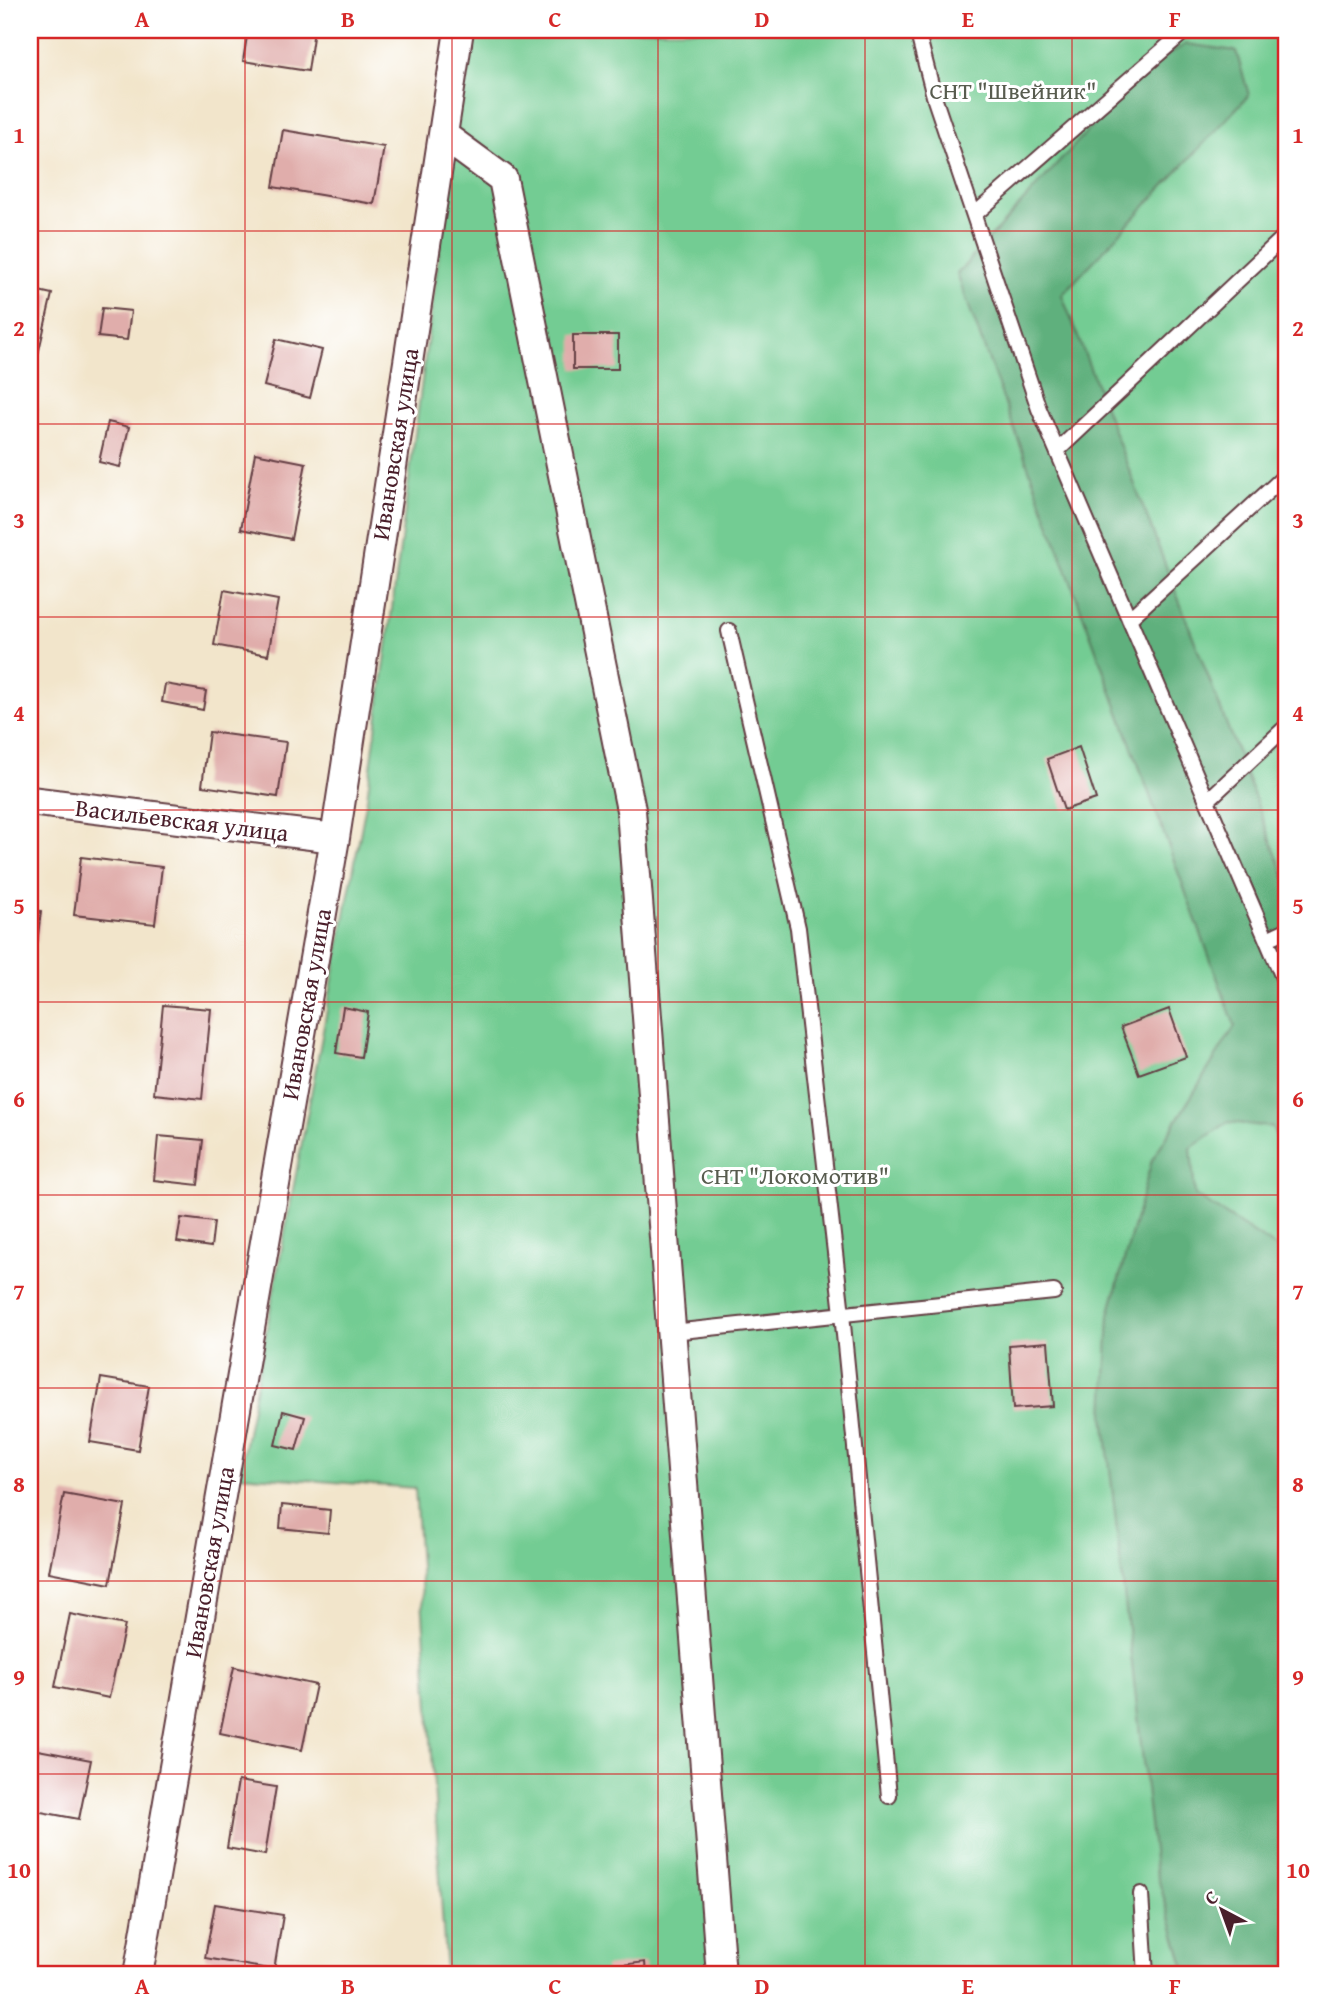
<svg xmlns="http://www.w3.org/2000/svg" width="1317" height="2005" viewBox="0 0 1317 2005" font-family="'Gentium Book Plus',serif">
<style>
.green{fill:#73cc93;stroke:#5e765f;stroke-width:2}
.forest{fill:#5eb07d;stroke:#546854;stroke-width:2}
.building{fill:#e0adab}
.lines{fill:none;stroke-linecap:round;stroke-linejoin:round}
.lane-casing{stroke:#633d43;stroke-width:18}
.street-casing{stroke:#633d43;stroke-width:32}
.lane{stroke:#fff;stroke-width:14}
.street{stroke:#fff;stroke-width:28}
.grid{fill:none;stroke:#d62828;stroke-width:2;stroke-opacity:0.55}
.labels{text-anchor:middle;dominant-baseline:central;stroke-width:6;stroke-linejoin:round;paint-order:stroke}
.park-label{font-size:24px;fill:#585c4f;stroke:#fff}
.street-label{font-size:24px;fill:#4a1f2b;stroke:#fff}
.neatline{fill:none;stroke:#d62828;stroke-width:2.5}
.grid-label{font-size:23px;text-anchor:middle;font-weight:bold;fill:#d62828}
</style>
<rect width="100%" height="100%" fill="#fff"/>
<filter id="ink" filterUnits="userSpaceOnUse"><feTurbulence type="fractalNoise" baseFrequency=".0143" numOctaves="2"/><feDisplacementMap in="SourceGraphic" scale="14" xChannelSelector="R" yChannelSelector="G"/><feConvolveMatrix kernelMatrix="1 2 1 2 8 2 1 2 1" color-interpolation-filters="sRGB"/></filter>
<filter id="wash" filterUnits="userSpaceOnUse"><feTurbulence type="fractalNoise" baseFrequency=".00686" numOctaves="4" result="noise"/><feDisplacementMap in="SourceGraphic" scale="28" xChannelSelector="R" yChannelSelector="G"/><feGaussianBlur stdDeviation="1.57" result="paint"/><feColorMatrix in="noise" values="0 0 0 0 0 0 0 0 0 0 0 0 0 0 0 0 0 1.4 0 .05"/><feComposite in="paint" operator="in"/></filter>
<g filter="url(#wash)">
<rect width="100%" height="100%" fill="#f2e5cb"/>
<path class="green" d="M472,30h815v1945h-841l-31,-487 -176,-13 128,-677 90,-683z"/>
<path class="forest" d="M1186,44l50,7 13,44 -187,200 225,587v278l-15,-33 -44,-5 -37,26 4,47 85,55 7,27v698h-100l-32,-107 -51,-452 5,-101 43,-155 83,-134 -278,-752 186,-204z"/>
<g id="blocks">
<path class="building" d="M248,30h66l-6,41 -65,-10z
M283,130l101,17 -10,57 -101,-17z
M30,289l22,5 -18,78 -4,-1z
M102,308l29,3 -4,29 -29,-3z
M573,335h45v34h-45z
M276,339l46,11 -12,48 -46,-12z
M30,406l8,1 -7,42h-1z
M108,422l21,5 -9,40 -21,-5z
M255,453l51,10 -15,76 -50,-10z
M224,590l54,10 -10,55 -54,-10z
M165,684l41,7 -3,19 -41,-8z
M209,732l77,10 -8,55 -76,-11z
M1079,747l17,52 -32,11 -17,-51z
M81,857l81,10 -7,57 -81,-9z
M30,909l11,2 -4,32 -7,-1z
M163,1005l48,4 -9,90 -48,-5z
M343,1007l25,5 -7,45 -25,-4z
M1169,1009l17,48 -47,17 -18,-47z
M158,1136l45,4 -5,45 -44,-5z
M181,1218l33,4 -3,25 -34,-5z
M1048,1342l5,64 -40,3 -4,-64z
M101,1378l48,8 -11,64 -48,-8z
M283,1411l22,6 -9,33 -21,-5z
M64,1494l61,11 -15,79 -61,-12z
M282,1505l48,5 -2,23 -48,-5z
M70,1614l55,11 -16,73 -54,-11z
M234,1667l82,18 -14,65 -82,-17z
M38,1750l53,10 -12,59 -49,-9z
M238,1781l38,6 -11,68 -38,-7z
M215,1904l68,11 -9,55 -69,-12z
M645,1962l1,13h-40l-1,-8z"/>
</g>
</g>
<g filter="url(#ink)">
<use href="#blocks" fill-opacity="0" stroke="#633d43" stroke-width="2"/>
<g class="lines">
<g class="lane-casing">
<path id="lane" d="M917,30l18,70 104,309 248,578
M974,215l212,-185
M1057,451l230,-217
M1129,619l158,-145
M729,631l69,297 44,386 47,482
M1207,801l80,-75
M1267,939l20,-9
M672,1332l382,-40
M1141,1894l5,81"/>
</g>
<g class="street-casing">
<path id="street" d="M443,135l60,44 128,631 90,1165
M30,801l305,37
M138,1975l197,-1137 124,-808"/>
</g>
<use href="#lane" class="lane"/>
<use href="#street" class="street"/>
</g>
</g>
<path class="grid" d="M245,30v1945M452,30v1945M658,30v1945M865,30v1945M1072,30v1945M30,231h1257M30,424h1257M30,617h1257M30,810h1257M30,1002h1257M30,1195h1257M30,1388h1257M30,1581h1257M30,1774h1257"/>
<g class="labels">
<g class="park-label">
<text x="1013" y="90">СНТ "Швейник"</text>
<text x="795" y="1175">СНТ "Локомотив"</text>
</g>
<g class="street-label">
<text transform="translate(395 444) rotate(-81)">Ивановская улица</text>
<text transform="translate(182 820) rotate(7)">Васильевская улица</text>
<text transform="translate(306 1004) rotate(-80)">Ивановская улица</text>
<text transform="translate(209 1562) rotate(-80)">Ивановская улица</text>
</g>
</g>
<rect width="1317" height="2005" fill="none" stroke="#fff" stroke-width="77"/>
<g transform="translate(1222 1910) rotate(319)" stroke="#ffffff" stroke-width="5" paint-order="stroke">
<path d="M0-5L12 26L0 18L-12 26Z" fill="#4a1f2b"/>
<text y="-10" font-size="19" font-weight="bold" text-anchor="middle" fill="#4a1f2b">С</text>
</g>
<rect x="38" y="38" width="1240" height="1928" class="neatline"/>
<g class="grid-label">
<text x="142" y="27">A</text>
<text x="348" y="27">B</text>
<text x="555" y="27">C</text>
<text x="762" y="27">D</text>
<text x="968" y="27">E</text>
<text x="1175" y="27">F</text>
<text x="19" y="143">1</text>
<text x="1298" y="143">1</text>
<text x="19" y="336">2</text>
<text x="1298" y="336">2</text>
<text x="19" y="528">3</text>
<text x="1298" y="528">3</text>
<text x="19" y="721">4</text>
<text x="1298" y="721">4</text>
<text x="19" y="914">5</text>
<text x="1298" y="914">5</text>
<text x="19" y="1107">6</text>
<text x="1298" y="1107">6</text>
<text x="19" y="1300">7</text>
<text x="1298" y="1300">7</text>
<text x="19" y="1492">8</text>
<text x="1298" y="1492">8</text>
<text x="19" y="1685">9</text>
<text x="1298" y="1685">9</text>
<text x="19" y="1878">10</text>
<text x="1298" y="1878">10</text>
<text x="142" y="1994">A</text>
<text x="348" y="1994">B</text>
<text x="555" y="1994">C</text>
<text x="762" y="1994">D</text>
<text x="968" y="1994">E</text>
<text x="1175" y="1994">F</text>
</g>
</svg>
